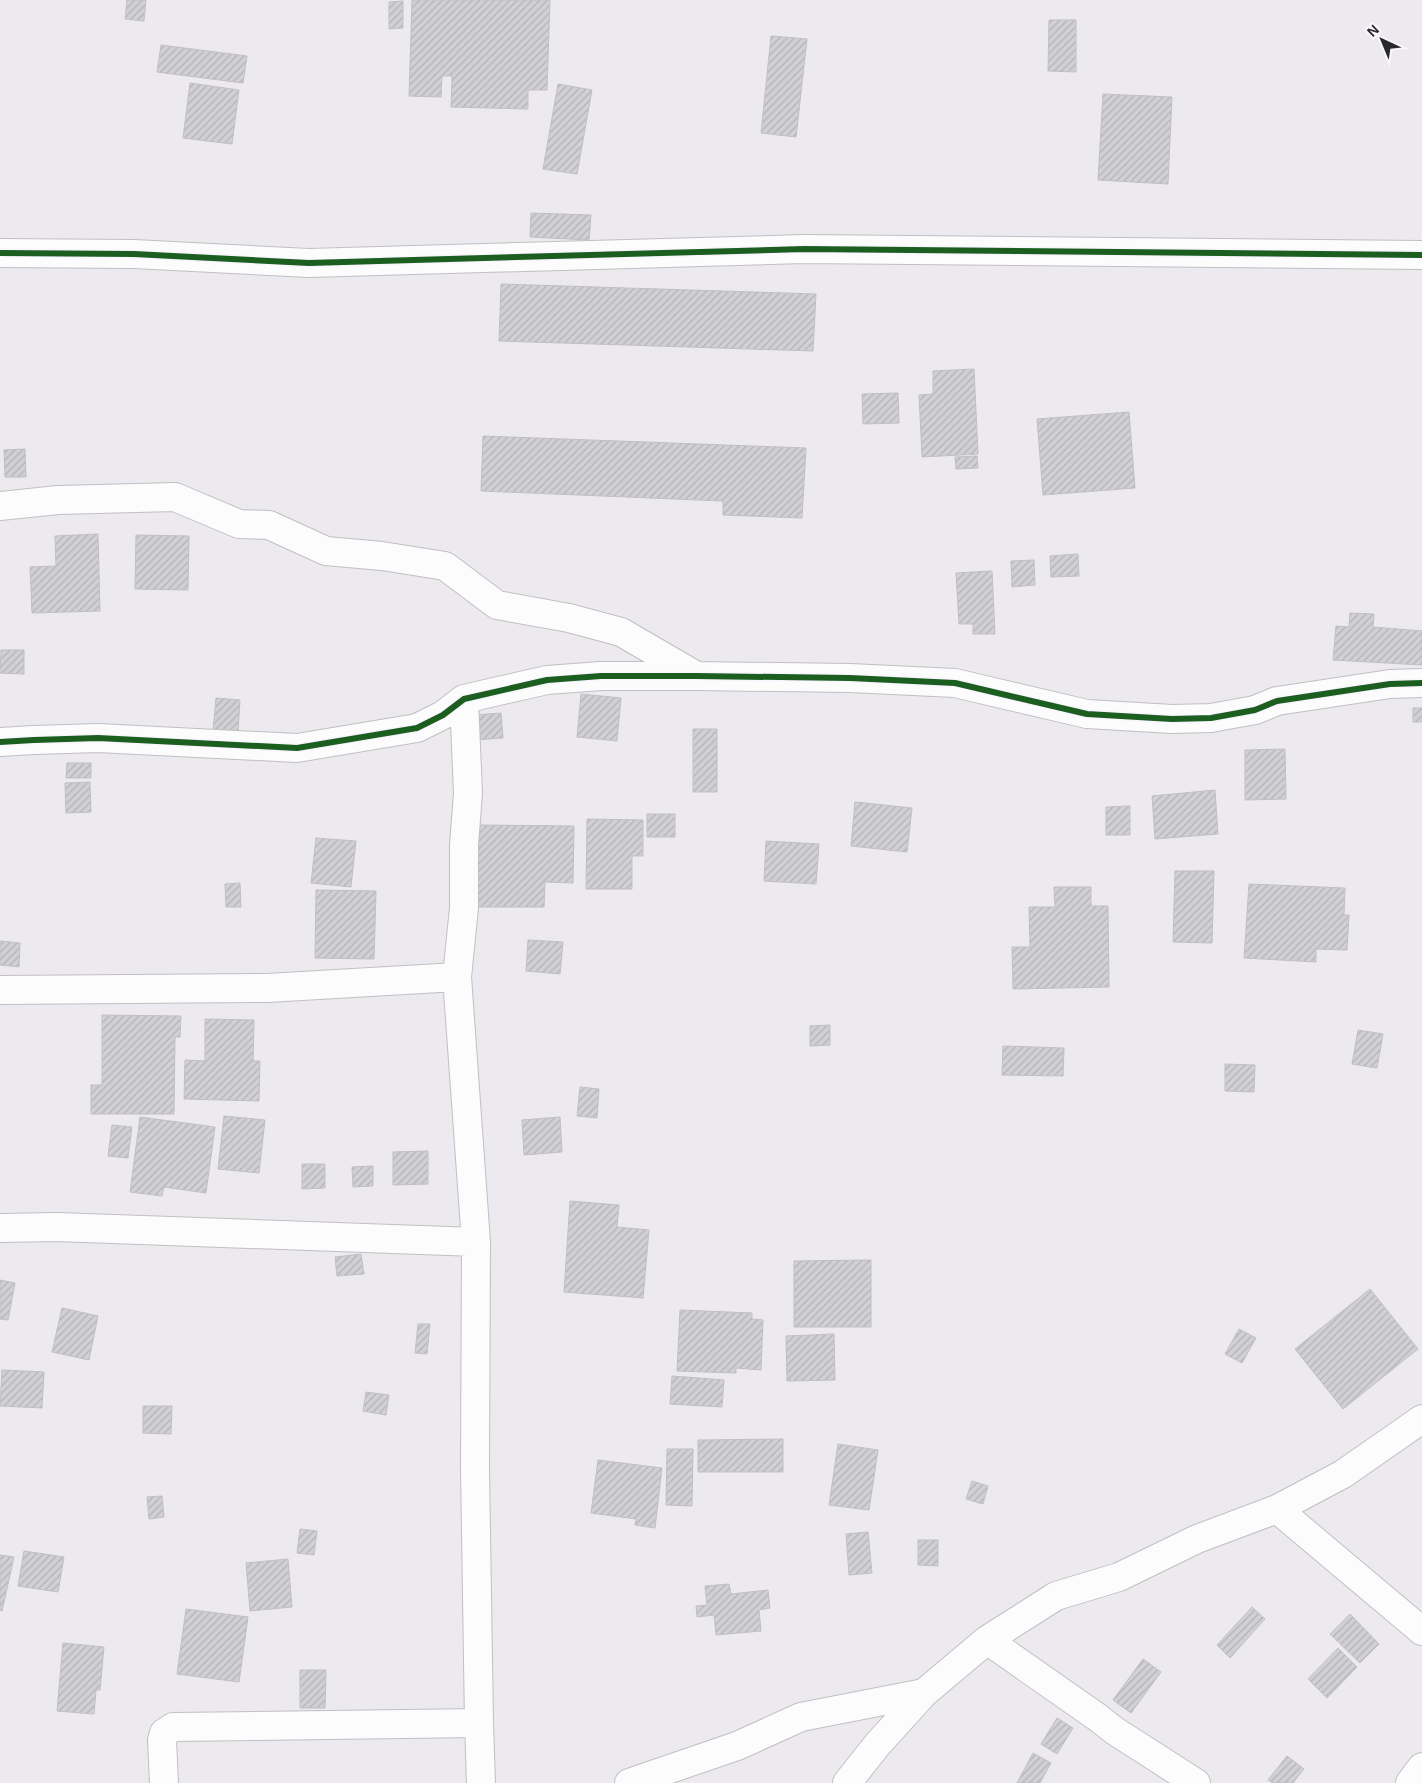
<svg xmlns="http://www.w3.org/2000/svg" width="1422" height="1783" viewBox="0 0 1422 1783" font-family="Helvetica,sans-serif">
<style>
.building{fill:url(#building-hatch);stroke:#c1bfc3}
.lines{fill:none;stroke-linecap:round;stroke-linejoin:round}
.minor-casing{stroke:#c1bfc2;stroke-width:30}
.minor{stroke:#fcfcfc;stroke-width:28}
.cycleway-casing{stroke:#f9f5fe;stroke-width:9}
.cycleway{stroke:#1b5e20;stroke-width:6}
</style>
<defs>
<pattern id="building-hatch" width="6" height="6" patternUnits="userSpaceOnUse" patternTransform="scale(1.25)"><rect width="6" height="6" fill="#d1d0d3"/><path d="M-1 1l2-2M0 6l6-6M5 7l2-2" fill="none" stroke="#b3b3b5"/></pattern>
</defs>
<rect width="100%" height="100%" fill="#eceaee"/>
<path class="building" d="M127,0h19l-2,21 -19,-2z
M412,0h138l-3,90h-19v19l-77,-2 1,-31h-10l-1,21 -32,-1z
M403,1v27l-14,1v-27z
M1049,20h27v52l-28,-1z
M771,36l36,3 -11,98 -35,-4z
M161,45l86,11 -4,27 -86,-11z
M190,83l49,7 -7,54 -49,-6z
M558,84l34,6 -15,84 -34,-5z
M1103,94l69,3 -4,87 -70,-4z
M531,213l60,2 -2,25 -59,-3z
M501,284l315,10 -3,57 -314,-10z
M974,369l4,85 -56,3 -3,-62 14,-1v-23z
M898,393l1,30 -36,1 -1,-30z
M1129,412l6,76 -92,7 -6,-76z
M483,436l323,12 -4,70 -79,-3v-14l-242,-10z
M25,449l1,28h-21l-1,-27z
M977,456l1,12 -22,1 -1,-12z
M98,534l2,77 -68,2 -2,-46 26,-1 -1,-30z
M136,535l53,1 -1,54 -53,-1z
M1078,554l1,22 -28,1 -1,-21z
M1034,560l1,25 -23,2 -1,-26z
M992,571l3,63h-22v-10h-14l-3,-51z
M1350,613l24,1 -1,13 49,4v34l-89,-5 3,-34 13,1z
M1,650h23v24l-24,-1z
M581,694l40,4 -4,43 -40,-4z
M216,698l24,2 -2,32 -25,-1z
M1413,708h9v14h-9z
M501,713l2,25 -28,2 -1,-25z
M693,729h24v63h-24z
M1285,749l1,50 -41,1v-50z
M67,763h24v15h-25z
M90,782l1,30 -25,1 -1,-30z
M1215,790l3,44 -63,5 -3,-43z
M855,802l57,6 -5,44 -56,-6z
M1130,806v29h-24v-28z
M647,814h28v23h-28z
M587,819l56,1v36h-11v33h-46z
M479,825l95,1 -1,57 -28,-1 -1,25h-67z
M316,838l40,3 -5,46 -40,-4z
M766,841l53,3 -3,40 -52,-3z
M1175,871h39l-2,72 -39,-1z
M240,883l1,24h-15l-1,-23z
M1249,884l96,4 -1,27h5l-2,35 -31,-1v13l-72,-4z
M1054,887h37v19h17l1,81 -96,2 -1,-42h18l-1,-40h26z
M316,890l60,1 -2,68 -59,-1z
M528,940l35,2 -3,32 -34,-3z
M0,941l20,2 -1,24 -19,-2z
M102,1015l79,1 -1,21h-5l-1,77h-83v-29h11z
M205,1019l49,1 -1,41h7l-1,40 -75,-2 1,-39 20,1z
M830,1025v20l-20,1v-20z
M1358,1030l25,4 -6,34 -25,-4z
M1003,1046l61,2 -1,28 -61,-1z
M1225,1064l30,1 -1,27 -29,-1z
M580,1087l19,2 -2,29 -20,-2z
M224,1116l41,4 -6,53 -41,-4z
M140,1117l75,10 -9,66 -42,-6 -2,9 -32,-4z
M560,1117l2,35 -38,3 -2,-35z
M112,1125l20,2 -4,31 -20,-2z
M428,1151v33l-35,1v-33z
M302,1164h23v24l-23,1z
M373,1166v20l-20,1 -1,-20z
M570,1201l49,4 -2,22 32,3 -6,68 -79,-6z
M361,1254l3,20 -27,2 -2,-19z
M871,1260v67h-77v-66z
M0,1280l15,3 -7,37 -8,-1z
M1370,1289l48,60 -75,60 -48,-60z
M62,1308l36,8 -9,44 -37,-8z
M680,1310l72,3v6l11,1 -2,50 -25,-2v5l-59,-2z
M418,1324h12l-3,30 -12,-1z
M1239,1329l17,9 -14,25 -17,-9z
M834,1334l1,46 -48,1 -1,-45z
M2,1370l42,2 -2,36 -42,-2z
M672,1376l52,4 -2,27 -52,-3z
M366,1392l23,3 -3,20 -23,-4z
M143,1406h29l-1,28 -28,-1z
M783,1439v33h-85v-32z
M838,1444l40,6 -9,60 -40,-5z
M667,1449h26l-1,57 -26,-1z
M598,1460l64,8 -7,60 -20,-3 1,-6 -45,-6z
M972,1481l16,5 -5,18 -17,-5z
M162,1496l2,21 -15,2 -2,-22z
M300,1529l17,2 -3,24 -17,-2z
M868,1532l4,41 -23,2 -3,-41z
M918,1540h20v26l-20,-1z
M24,1551l40,6 -6,35 -40,-6z
M0,1555l14,2 -12,54 -2,-1z
M288,1559l4,48 -42,4 -4,-48z
M729,1584l2,10 37,-4 2,18 -11,2 2,21 -45,4 -2,-20 -17,2 -1,-11 11,-1 -2,-19z
M1252,1607l13,12 -35,39 -13,-13z
M186,1609l62,8 -9,65 -62,-8z
M1350,1614l29,30 -19,19 -30,-29z
M63,1643l41,4 -4,43h-4l-2,24 -37,-3z
M1338,1648l19,19 -30,31 -19,-19z
M1143,1659l18,13 -30,41 -18,-13z
M300,1670h26l-1,38h-25z
M1057,1718l16,10 -16,26 -16,-10z
M1033,1753l18,10 -11,20h-23z
M1287,1756l17,13 -11,14h-20l-5,-3z"/>
<g class="lines">
<g class="minor-casing">
<path id="minor" d="M0,253l134,1 175,9 495,-14 618,6
M0,506l58,-6 117,-3 64,27 30,1 57,26 56,5 63,10 52,39 72,13 52,14 74,43
M464,699l4,94 -4,52v63l-7,69 19,265 -1,226 4,255 2,60
M0,742l34,-2 64,-2 199,10 120,-20 26,-13 21,-16 83,-19 54,-4h95l154,2 105,5 132,31 85,5 39,-1 44,-8 22,-9 113,-17 32,-1
M0,990l267,-2 190,-11
M0,1228l57,-1 419,15
M1277,1509l145,122
M987,1640l110,77 18,14 81,52
M164,1783l-2,-43 2,-7 9,-6 306,-4
M629,1783l108,-37 64,-29 123,-24
M847,1783l30,-38 47,-52 63,-53 69,-44 63,-19 78,-38 80,-30 66,-35 79,-55
M1410,1783l12,-16"/>
</g>
<use href="#minor" class="minor"/>
<g class="cycleway-casing">
<path id="cycleway" d="M0,253l134,1 175,9 495,-14 618,6
M0,742l34,-2 64,-2 199,10 120,-20 26,-13 21,-16 83,-19 54,-4h95l154,2 105,5 132,31 85,5 39,-1 44,-8 22,-9 113,-17 32,-1"/>
</g>
<use href="#cycleway" class="cycleway"/>
</g>
<g transform="translate(1382 40) rotate(316)" stroke="#f9f5fe" stroke-width="4" paint-order="stroke">
<path d="M0-4L9 19L0 12L-9 19Z" fill="#29282b"/>
<text y="-8" font-size="14" font-weight="bold" text-anchor="middle" fill="#29282b">N</text>
</g>
</svg>
